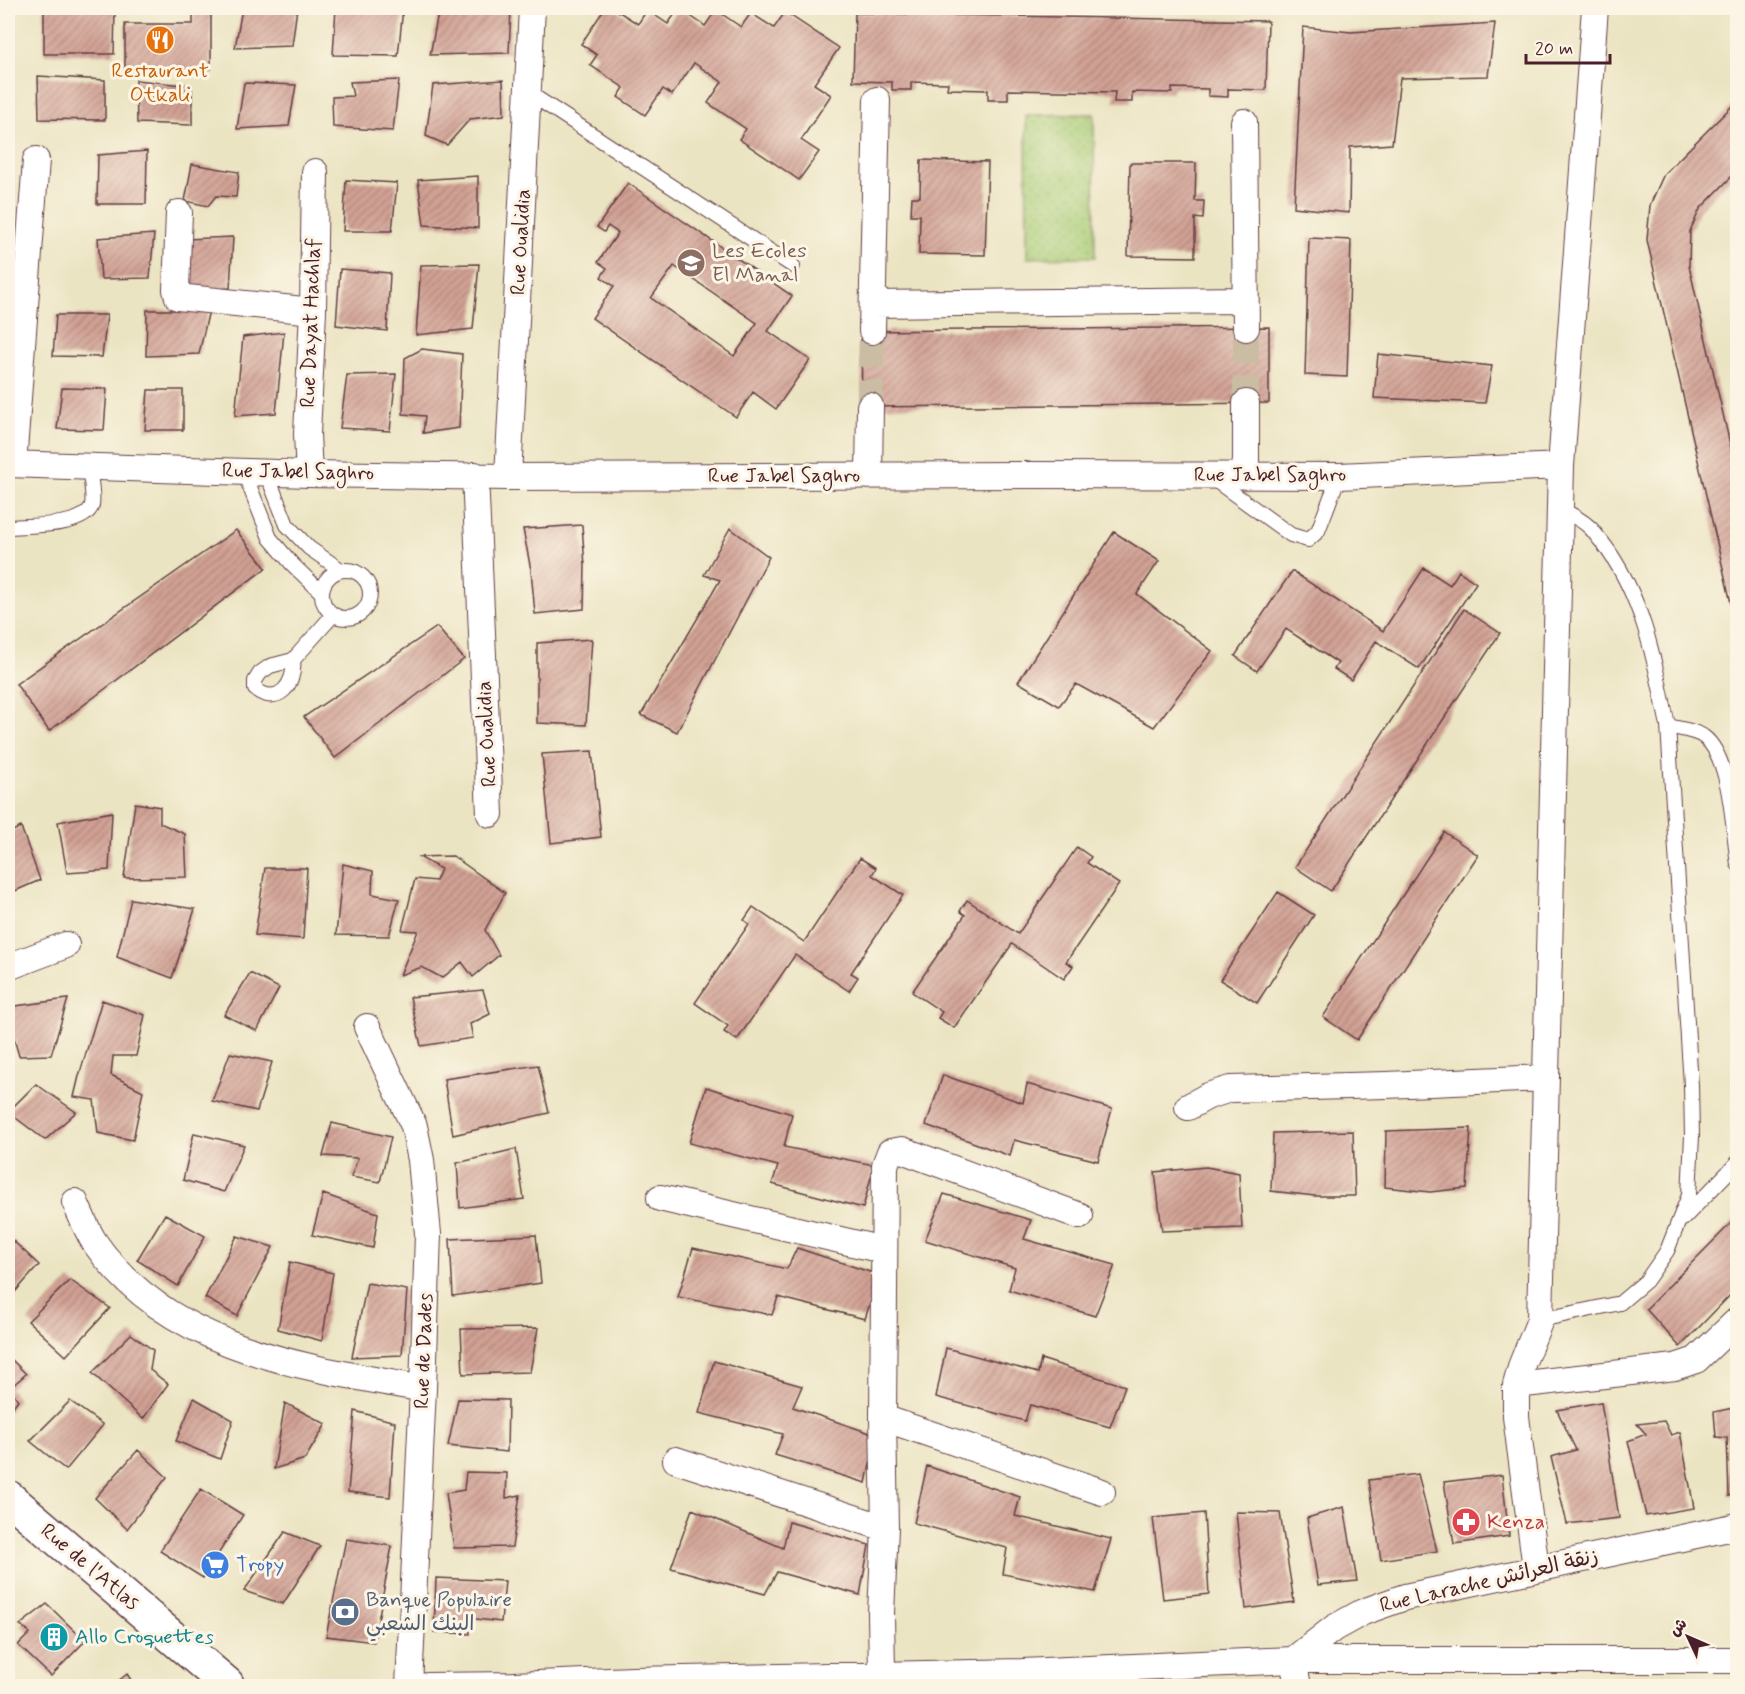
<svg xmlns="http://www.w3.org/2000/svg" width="1745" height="1694" viewBox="0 0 1745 1694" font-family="Mynerve,'Playpen Sans Arabic',sans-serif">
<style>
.grass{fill:url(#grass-dots);stroke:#797650;stroke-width:1.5}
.building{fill:url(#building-hatch);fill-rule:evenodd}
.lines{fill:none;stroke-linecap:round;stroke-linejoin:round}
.minor-tunnel{stroke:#cbbda4;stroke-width:26;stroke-dasharray:26 13;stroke-linecap:butt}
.service-casing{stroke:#623d42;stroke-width:16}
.minor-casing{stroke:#623d42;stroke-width:28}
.tertiary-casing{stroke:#623d42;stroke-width:36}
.service{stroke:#fff;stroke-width:14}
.minor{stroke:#fff;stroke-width:26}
.tertiary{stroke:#fff;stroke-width:33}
.labels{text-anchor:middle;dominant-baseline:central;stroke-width:6;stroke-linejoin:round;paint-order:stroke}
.food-label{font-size:21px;fill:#c56008;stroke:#fcf5e5}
.street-label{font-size:21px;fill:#4a1f2b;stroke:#fcf5e5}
.education-label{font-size:21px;fill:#785e54;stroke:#fcf5e5;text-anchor:start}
.health-label{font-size:21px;fill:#be3a42;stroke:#fcf5e5;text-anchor:start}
.shop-label{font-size:21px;fill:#366cbe;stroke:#fcf5e5;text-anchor:start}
.service-label{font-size:21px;fill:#4e5e75;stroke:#fcf5e5;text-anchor:start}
.culture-label{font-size:21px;fill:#0d838f;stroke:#fcf5e5;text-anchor:start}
</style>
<defs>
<pattern id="grass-dots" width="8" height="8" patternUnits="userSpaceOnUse" patternTransform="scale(1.5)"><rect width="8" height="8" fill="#a8cc76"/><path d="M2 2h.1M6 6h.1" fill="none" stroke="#92af66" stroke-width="1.8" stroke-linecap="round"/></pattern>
<pattern id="building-hatch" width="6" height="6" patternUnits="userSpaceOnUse" patternTransform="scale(1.5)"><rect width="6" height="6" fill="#d1a194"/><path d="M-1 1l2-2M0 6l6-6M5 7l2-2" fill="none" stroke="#ac8379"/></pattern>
</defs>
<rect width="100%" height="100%" fill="#fcf5e5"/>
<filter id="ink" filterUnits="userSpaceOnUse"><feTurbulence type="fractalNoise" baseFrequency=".0167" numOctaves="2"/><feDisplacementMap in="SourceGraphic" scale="12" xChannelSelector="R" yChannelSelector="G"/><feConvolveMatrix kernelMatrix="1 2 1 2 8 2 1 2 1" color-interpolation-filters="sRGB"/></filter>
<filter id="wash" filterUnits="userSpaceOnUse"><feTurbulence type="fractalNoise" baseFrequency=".008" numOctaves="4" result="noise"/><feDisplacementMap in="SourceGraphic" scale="24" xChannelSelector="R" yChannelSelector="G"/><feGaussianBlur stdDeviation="1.35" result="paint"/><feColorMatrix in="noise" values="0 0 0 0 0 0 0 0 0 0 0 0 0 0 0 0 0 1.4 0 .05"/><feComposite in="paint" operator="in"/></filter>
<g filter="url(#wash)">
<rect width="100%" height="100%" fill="#ebe4c2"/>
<path class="grass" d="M1094,114l1,143 -68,1 -1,-143z"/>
<g id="blocks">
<path class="building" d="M44,8h71l-1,46h-70z
M193,8h18v61h-86v-45h68z
M242,8h55l-5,38 -57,2z
M336,8h67l-5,48 -65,-1z
M439,8h72l-2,45 -79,2z
M605,8h8l25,16 9,-14 21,14 11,-16 26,18 11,-16 25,17 10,-14 23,15 11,-16 54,36 -25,36 17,11 -30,45 18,12 -20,28 -60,-41 7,-10 -38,-26 14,-21 -28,-19 -22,32 -9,-6 -18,26 -27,-18 6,-9 -34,-23 7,-10 -16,-11z
M855,13l413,8 -2,69 -38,-1v8l-20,-1v-7l-36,-1v5l-40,-1v10h-18l1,-10 -54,-1 -53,-1v10h-20v-10l-41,-1 1,-6 -37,-1v8h-19v-8l-39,-1z
M1495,23l-7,53 -88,2 -8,66 -42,3 -1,66 -55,-6 9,-180 48,5z
M38,76l67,4v40l-66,-1z
M136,80l56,6v39l-55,-2z
M399,80l-6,51 -60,-4 -1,-30 21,-1 -3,-14z
M503,80l1,35 -34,4 -23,26 -21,-9 7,-51z
M244,83l52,2 -7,41 -52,3z
M1738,100v70l-38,39 -10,22 -1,35 49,213 -1,150 -90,-389 3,-35 14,-31z
M147,151l-1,53h-49l1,-49z
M921,160l67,2 -3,93 -66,-1 1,-39h-9l1,-18h8z
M1130,163h66l-1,38h9l-1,18 -8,-1v39l-67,-1z
M192,164l47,8 -3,25 -20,-1 -8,10 -23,-5z
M478,176v52l-54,-3 -6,-45z
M346,180l51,3 -5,48h-49z
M628,183l164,113 -24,35 42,29 -34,49 -23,-17 -17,25 -144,-99 22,-32 -13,-9 6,-9 -9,-6 20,-29 -10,-7 -4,6 -7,-5zM674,266l83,57 -23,33 -83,-58z
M154,234l-4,44 -49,1 -3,-41z
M233,237l-3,51 -44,3 1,-52z
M1309,238l42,2 -4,137 -42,-2z
M479,264l-6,65 -57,6 5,-70z
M340,269l50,4 -3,58 -51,-6z
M147,310h62l-10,44 -53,2z
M56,315h51l-5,42 -49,-1z
M1269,327v76l-407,4 -1,-76z
M284,332l-8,81 -41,3 8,-79z
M422,349l40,5 -3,74 -36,5 2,-17 -22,-2 2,-56z
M1378,354l114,12 -7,37 -111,-5z
M396,374l-6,57 -50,-3 7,-53z
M62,388l45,1 -3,41 -47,-1z
M148,390h35v40h-38z
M582,525l3,41 -1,43 -49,5 -4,-44 -8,-41z
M730,528l39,29 -92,175 -36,-17 79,-135 -16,-5z
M236,530l30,38 -217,163 -33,-47z
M1114,532l45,29 -22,33 75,57 -58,76 -78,-43 -17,22 -41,-24z
M1424,568l26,17 9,-14 17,12 -57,86 -43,-28 -25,39 -17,-11 4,-6 -52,-34 -29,42 -22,-15 57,-85 91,60z
M1464,609l36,24 -169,258 -36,-24z
M437,627l27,32 -129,99 -31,-41z
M592,639l-6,86 -49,-2v-80z
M592,751l9,86 -50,6 -9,-89z
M135,803l25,4v16l25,11 2,43 -63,1z
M112,812l-3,58 -42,3 -9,-51z
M21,827l19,53 -32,14v-61z
M1444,832l34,23 -121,185 -34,-23z
M1077,847l14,10 -4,6 32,21 -53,78 7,4 -9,13 -52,-35 -58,84 -16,-10 4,-6 -30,-20 53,-77 -5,-4 7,-11 51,34z
M453,856l52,37 -20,37 14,25 -26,22 -11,-15 -20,16 -20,-11 -22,8 18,-44 -16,-1 13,-51 21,2 5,-12 -22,-12z
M860,858l16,10 -4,7 31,20 -52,78 7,4 -9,14 -54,-36 -58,85 -13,-8 4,-6 -33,-23 54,-79 -5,-4 9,-13 51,35z
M343,864l30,7 -1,23 27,5 -10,37 -53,-1z
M265,868h42l-4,71 -48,-4z
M1278,892l36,23 -57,88 -37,-23z
M131,899l64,10 -23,69 -55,-21z
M250,973l29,15 -22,43 -33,-16z
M483,990l7,24 -20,10 3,14 -52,8 -11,-49z
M68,999l-17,56 -32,1 -11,-38v-11z
M102,1000l43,15 -9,41h-23l-2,19 32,16 -10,49 -35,-7 -4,-33 -20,-3 5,-21z
M230,1053l42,9 -15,49 -45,-10z
M538,1065l11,48 -96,22 -9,-56z
M943,1075l80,28 4,-19 85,25 -14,52 -84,-21 -4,16 -84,-31z
M36,1084l40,28 -31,28 -37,-28z
M706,1087l86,27 -8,33 90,18 -11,43 -91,-24 6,-18 -89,-23z
M332,1123l59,14 -11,45 -29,-5 7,-19 -35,-2z
M1471,1128l-4,60 -37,4 -45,-5 1,-56z
M1353,1131l2,65h-40l-44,-5 2,-58z
M194,1133l50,12 -20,47 -41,-12z
M516,1149l8,50 -64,9 -3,-45z
M1206,1167l33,6 3,55 -80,3 -7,-59z
M323,1194l55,19 -5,35 -61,-13z
M944,1194l87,26 -7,19 91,26 -20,51 -86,-26 6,-22 -90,-28z
M165,1214l40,22 -27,50 -41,-26z
M1738,1216v71l-58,60 -34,-38z
M536,1235l5,48 -88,13 -3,-57z
M8,1236l31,29 -31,35z
M237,1236l36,11 -36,69 -32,-18z
M693,1248l94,21 10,-21 82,27 -14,44 -87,-22 -6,18 -94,-18z
M290,1262l43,11 -11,68 -44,-12z
M70,1280l40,28 -44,48 -38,-35z
M367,1283l40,7 -5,65 -50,2z
M538,1328l-8,44 -67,2 -2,-45z
M131,1334l22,16 -3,20 18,14 -25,35 -51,-46z
M946,1348l92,25 3,-14 84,27 -15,41 -80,-22 -5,16 -89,-24z
M8,1356l18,18 -16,14 8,12 -10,13z
M714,1361l88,25 -9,21 83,28 -10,48 -91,-28 8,-21 -84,-21z
M194,1398l39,22 -13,39 -44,-18z
M458,1399l50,1 -1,52 -59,-6z
M70,1401l33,24 -37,45 -36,-29z
M1601,1402l18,116 -52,6 -16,-67 25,-7 -19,-40z
M285,1403l41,21 -21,35 -31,10z
M1738,1407v87l-9,2 -2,-58 -11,-1 -2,-25z
M355,1411l40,11 -5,75 -42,-5z
M1664,1421l7,14 9,-3 14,76 -48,8 -18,-75 18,-7 -9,-10z
M138,1450l29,27 -40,52 -32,-31z
M927,1466l93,31 -5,19 96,23 -16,53 -92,-18 4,-26 -93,-25z
M466,1472l41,1 -1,25 14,-3 -8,52 -58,1 -8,-55 18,-3z
M1418,1474l19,77 -56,9 -12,-80z
M1502,1475l7,61 -55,8 -10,-62z
M201,1489l42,26 -40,63 -43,-27z
M1344,1507l13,74 -39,4 -11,-67z
M692,1509l91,39 6,-26 80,23 -9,50 -83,-23 -12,22 -94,-26z
M1236,1512l44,1 14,89 -48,7z
M1204,1513l5,81 -46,5 -10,-81z
M285,1532l35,14 -37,58 -39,-13z
M346,1539l46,7 -18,96 -48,-6z
M436,1578l69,3 -4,41 -33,-4 2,16 -36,-2z
M47,1604l38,37 -34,35 -33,-31 12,-12 -10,-8z
M127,1674l8,12h-23z"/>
</g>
</g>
<g filter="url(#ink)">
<use href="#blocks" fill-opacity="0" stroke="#623d42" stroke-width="1.5"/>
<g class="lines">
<path class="minor-tunnel" d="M1246,403v-75
M870,406l2,-75"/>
<g class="service-casing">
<path id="service" d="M529,93l264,173
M244,472l26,66 22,26 30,29
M266,472l21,53 22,23 32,22
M1212,478l79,57 17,5 10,-9 21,-55
M8,527c19,-2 77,1 84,-22 2,-9 -2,-29 -3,-39
M322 594a24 24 0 1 1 48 0a24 24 0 1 1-48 0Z
M293,660c3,24 -15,47 -38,29v-8l5,-8 10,-7 23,-6 40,-45
M1668,726c10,3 27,4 36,11 27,20 29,94 34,127
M1683,1219l55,-57
M1540,1320l80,-17 26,-22 21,-30 22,-56 3,-59 -1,-51 -23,-359c-13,-64 -25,-131 -66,-184 -5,-5 -9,-13 -15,-17 -8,-7 -19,-12 -28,-17"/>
</g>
<g class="minor-casing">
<path id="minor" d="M1244,122l2,206
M179,213l-3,77 2,7 135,14
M873,304l372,-4
M872,331l5,-231
M8,464l301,10 199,3 522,-2 309,1 222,-10
M13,464l23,-304
M309,474l-2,-40 6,-123 2,-139
M475,475l15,339
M869,476l1,-70
M1246,476v-73
M508,477l24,-469
M8,967l58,-22
M367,1027l47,99 7,34 7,74 -5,155 -14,297
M1188,1107l20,-11 22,-7 156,-4 159,-7
M660,1198l223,52
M75,1202c6,13 12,29 20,41 74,107 210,124 328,146
M1516,1385l159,-18 21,-7 42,-40
M883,1418l219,74
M676,1460l209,68
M1536,1568l-20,-151v-32l6,-21 18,-44 21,-854 34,-458
M882,1675l-1,-62 4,-85 -2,-110 2,-253 5,-13 12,-2 178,66
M427,1686l87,-1 119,-5 389,-8 271,-12 41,-32 29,-16 42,-15 333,-71
M1298,1686l-5,-26h445"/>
</g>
<g class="tertiary-casing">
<path id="tertiary" d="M8,1497l219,187"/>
</g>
<use href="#service" class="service"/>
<use href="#minor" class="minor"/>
<use href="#tertiary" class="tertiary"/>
</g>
</g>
<defs>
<g id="restaurant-disc" transform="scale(1.5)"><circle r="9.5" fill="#e8710a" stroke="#fcf5e5"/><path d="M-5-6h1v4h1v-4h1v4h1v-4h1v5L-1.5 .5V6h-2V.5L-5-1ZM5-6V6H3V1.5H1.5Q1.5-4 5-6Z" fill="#fff"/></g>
<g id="school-disc" transform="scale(1.5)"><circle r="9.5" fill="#8d6e63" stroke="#fcf5e5"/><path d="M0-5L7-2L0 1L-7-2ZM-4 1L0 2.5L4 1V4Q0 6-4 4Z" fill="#fff"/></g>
<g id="pharmacy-disc" transform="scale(1.5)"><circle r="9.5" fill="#e0444e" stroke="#fcf5e5"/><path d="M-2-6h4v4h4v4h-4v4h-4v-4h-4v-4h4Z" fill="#fff"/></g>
<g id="supermarket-disc" transform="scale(1.5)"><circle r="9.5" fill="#3f7fe0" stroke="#fcf5e5"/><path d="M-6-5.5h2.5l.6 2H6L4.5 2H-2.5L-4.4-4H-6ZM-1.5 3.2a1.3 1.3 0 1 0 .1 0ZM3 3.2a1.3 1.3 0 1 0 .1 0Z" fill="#fff"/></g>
<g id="bank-disc" transform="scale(1.5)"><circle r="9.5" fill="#5c6f8a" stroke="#fcf5e5"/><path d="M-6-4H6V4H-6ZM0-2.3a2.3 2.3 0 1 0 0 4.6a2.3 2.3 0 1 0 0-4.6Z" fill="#fff"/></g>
<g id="building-disc" transform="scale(1.5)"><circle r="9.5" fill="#0f9aa8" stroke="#fcf5e5"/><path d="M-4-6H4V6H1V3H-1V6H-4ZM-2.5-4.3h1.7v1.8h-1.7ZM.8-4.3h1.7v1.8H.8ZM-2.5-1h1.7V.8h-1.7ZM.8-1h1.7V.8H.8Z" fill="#fff"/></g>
</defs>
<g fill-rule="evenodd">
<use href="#restaurant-disc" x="160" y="40"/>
<use href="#school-disc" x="691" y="263"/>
<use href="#pharmacy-disc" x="1466" y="1522"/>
<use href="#supermarket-disc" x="215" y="1565"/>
<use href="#bank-disc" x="345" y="1612"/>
<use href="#building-disc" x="54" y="1637"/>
</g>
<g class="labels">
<g class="food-label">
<text x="160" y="71">Restaurant<tspan x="160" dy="24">Otkali</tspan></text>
</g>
<g class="street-label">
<text transform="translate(521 242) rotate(-87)">Rue Oualidia</text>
<text transform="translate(311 323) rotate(-88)">Rue Dayat Hachlaf</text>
<text transform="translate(298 472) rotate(1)">Rue Jabel Saghro</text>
<text x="1270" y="475">Rue Jabel Saghro</text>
<text x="784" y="476">Rue Jabel Saghro</text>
<text transform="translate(487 734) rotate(-93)">Rue Oualidia</text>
<text transform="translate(424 1351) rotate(-88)">Rue de Dades</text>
<text transform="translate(90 1567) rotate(40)">Rue de l'Atlas</text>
<text transform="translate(1489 1581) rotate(-13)">Rue Larache زنقة العرائش</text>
</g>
<g class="education-label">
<text x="712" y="251">Les Ecoles<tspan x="712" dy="24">El Manal</tspan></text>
</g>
<g class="health-label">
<text x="1487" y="1522">Kenza</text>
</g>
<g class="shop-label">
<text x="236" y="1565">Tropy</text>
</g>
<g class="service-label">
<text x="366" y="1600">Banque Populaire<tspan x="366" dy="24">البنك الشعبي</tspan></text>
</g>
<g class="culture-label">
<text x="75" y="1637">Allo Croquettes</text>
</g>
</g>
<rect width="1745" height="1694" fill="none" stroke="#fcf5e5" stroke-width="30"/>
<g transform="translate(1688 1637) rotate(314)" stroke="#fcf5e5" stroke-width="4.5" paint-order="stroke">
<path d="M0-4.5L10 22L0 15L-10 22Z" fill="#4a1f2b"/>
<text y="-9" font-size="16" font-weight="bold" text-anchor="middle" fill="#4a1f2b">ش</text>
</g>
<path d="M1526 54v9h84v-9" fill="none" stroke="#4a1f2b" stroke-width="3"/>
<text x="1535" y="54" font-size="18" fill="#4a1f2b" stroke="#fcf5e5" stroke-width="4.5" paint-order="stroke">20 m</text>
</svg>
